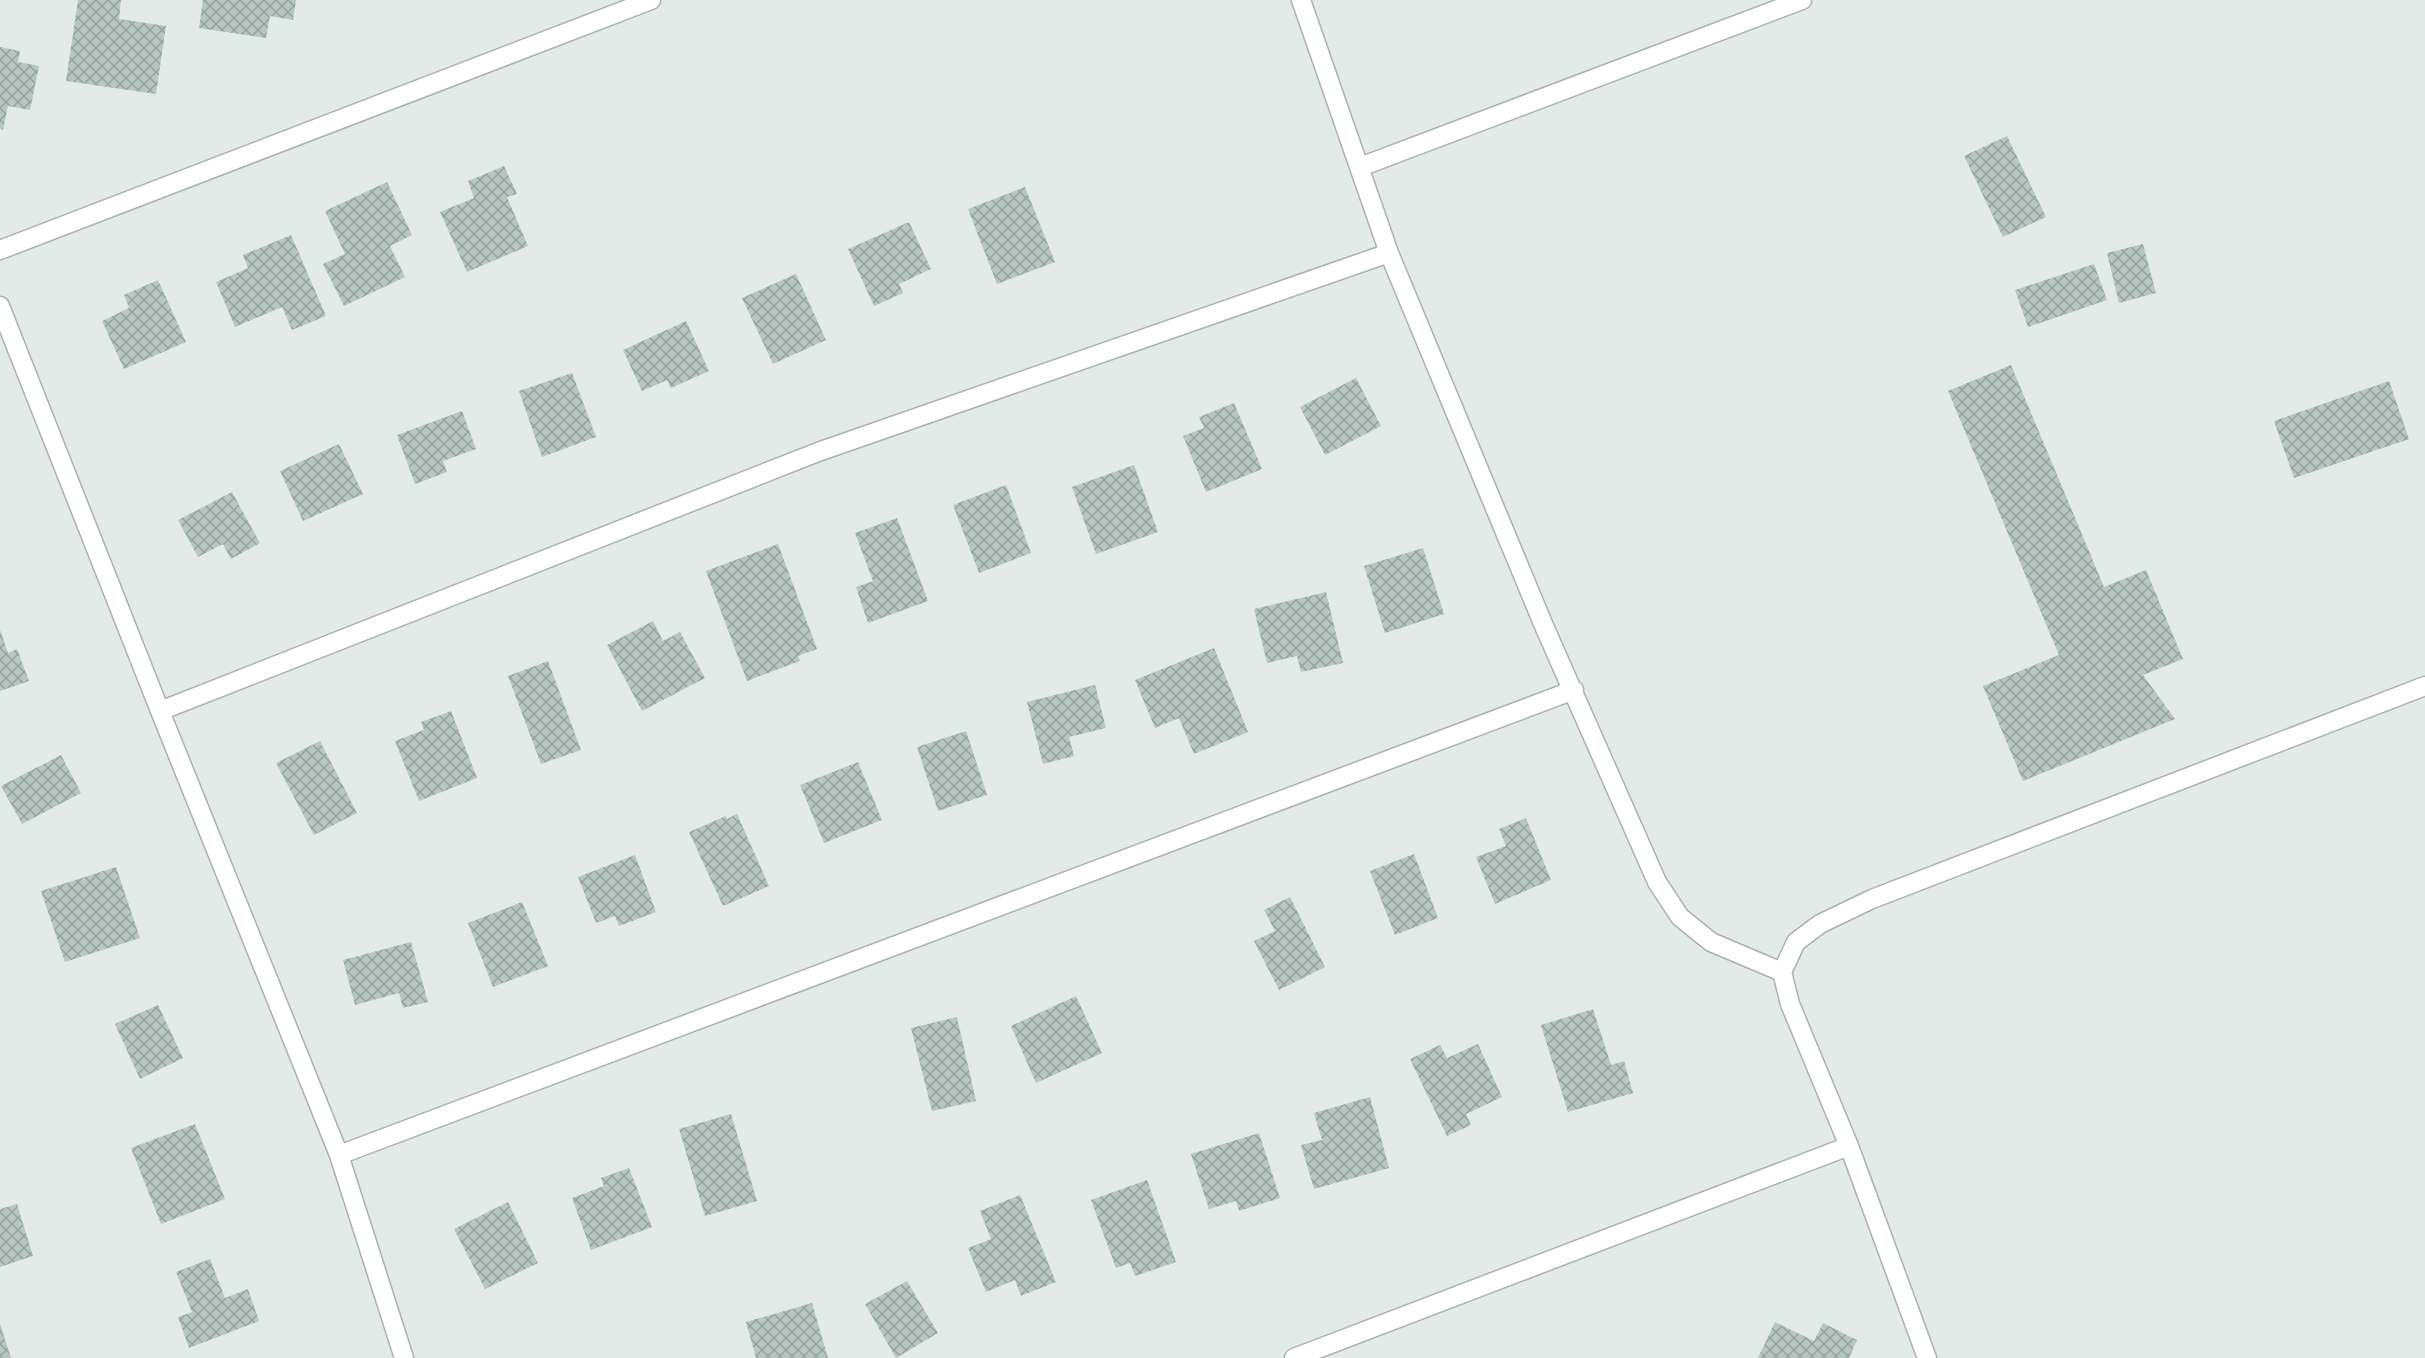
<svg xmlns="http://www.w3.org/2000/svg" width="2425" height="1358" viewBox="0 0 2425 1358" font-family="Karla,sans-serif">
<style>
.building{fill:url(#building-cross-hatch)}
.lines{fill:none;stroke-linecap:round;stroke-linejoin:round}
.street-casing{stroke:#a6b3b0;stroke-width:21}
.street{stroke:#fff;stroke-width:18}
</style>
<defs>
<pattern id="building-cross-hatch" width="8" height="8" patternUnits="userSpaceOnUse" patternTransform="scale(1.5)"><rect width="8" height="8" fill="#b8c6c2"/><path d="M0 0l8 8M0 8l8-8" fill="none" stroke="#95a29f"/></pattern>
</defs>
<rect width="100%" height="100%" fill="#e3ebe9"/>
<path class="building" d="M78,0h43l-2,19 47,7 -10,68 -90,-13z
M203,0h93l-3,20 -23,-4 -4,22 -67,-10z
M0,47l20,4 -2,11 21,4 -9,44 -22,-4 -5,24 -3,-1z
M2007,136l39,81 -43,20 -39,-81z
M504,166l13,28 -10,3 21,49 -61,26 -27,-60 34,-14 -6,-17z
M387,182l25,53 -22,11 15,31 -61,29 -21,-42 22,-10 -20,-43z
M1025,187l30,75 -58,22 -29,-75z
M909,222l22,47 -32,15 4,9 -29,13 -26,-57z
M291,235l35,81 -34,14 -10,-23 -47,20 -19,-45 32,-14 -5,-13z
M2143,244l13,49 -37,10 -12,-50z
M2094,264l13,36 -79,27 -13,-37z
M796,274l30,66 -53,24 -31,-66z
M158,280l28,62 -62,27 -22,-48 27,-13 -5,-13z
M686,321l23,50 -38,17 -4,-8 -25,11 -19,-41z
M2011,365l93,222 42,-17 37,89 -40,16 32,44 -152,62 -40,-95 76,-31 -111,-264z
M572,373l24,64 -54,20 -23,-66z
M1356,378l25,48 -56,29 -25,-48z
M2389,381l20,58 -115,39 -20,-57z
M1234,403l28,66 -56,23 -23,-56 21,-8 -5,-11z
M462,411l14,38 -33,12 4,11 -32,12 -18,-49z
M339,444l24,50 -60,27 -23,-50z
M1134,465l24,67 -62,22 -24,-67z
M1006,485l25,68 -52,20 -26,-68z
M232,492l28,51 -29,16 -8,-15 -25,13 -20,-37z
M897,518l31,83 -60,22 -12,-36 17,-6 -18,-48z
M778,544l39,105 -19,7 2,5 -53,20 -41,-110z
M1423,548l21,66 -59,19 -21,-67z
M1326,592l17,71 -42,9 -4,-16 -30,7 -13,-54z
M653,621l10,20 17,-9 25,46 -63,33 -35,-66z
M0,630l8,23 9,-4 12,32 -29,10z
M1214,648l34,84 -54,22 -15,-36 -24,10 -20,-48z
M548,661l33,89 -40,14 -33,-88z
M1095,685l11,43 -37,9 5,19 -31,8 -16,-62z
M451,711l26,67 -58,23 -24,-60 29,-11 -3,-8z
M966,731l21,64 -49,16 -21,-64z
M320,741l37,72 -43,22 -38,-72z
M61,755l20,38 -59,31 -21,-38z
M858,762l24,58 -58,23 -24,-58z
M737,814l32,72 -46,20 -34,-74 37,-16 1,3z
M1526,818l25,62 -56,24 -19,-47 30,-11 -7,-17z
M1414,854l24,64 -43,17 -25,-64z
M635,855l21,57 -37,14 -4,-10 -19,7 -18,-46z
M116,867l24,71 -75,24 -24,-71z
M1290,897l35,70 -46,23 -25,-49 21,-10 -11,-21z
M522,902l26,64 -55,21 -25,-64z
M411,942l17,60 -25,6 -4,-15 -44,12 -12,-45z
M1076,996l26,57 -66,30 -25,-57z
M158,1005l25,53 -43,21 -25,-55z
M1593,1009l18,56 13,-4 9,32 -65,19 -27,-87z
M957,1017l19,84 -44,10 -21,-83z
M1478,1044l24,53 -36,17 5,11 -24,11 -37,-77 30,-14 7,13z
M1370,1097l19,71 -75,21 -13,-44 21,-5 -8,-27z
M731,1114l26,87 -52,15 -26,-87z
M195,1124l30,75 -64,25 -30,-76z
M1259,1133l21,65 -41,13 -3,-10 -27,8 -18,-55z
M629,1168l23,59 -61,23 -19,-52 32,-12 -3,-8z
M1147,1180l29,82 -41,14 -5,-13 -14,5 -25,-68z
M1020,1195l36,87 -35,14 -6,-16 -29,12 -18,-44 23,-9 -11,-28z
M508,1202l30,61 -53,26 -31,-60z
M17,1204l16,52 -33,11v-58z
M210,1259l15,39 23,-9 11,32 -70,27 -11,-31 14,-5 -16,-40z
M907,1281l31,52 -42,25 -31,-54z
M812,1303l16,55h-72l-10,-36z
M1775,1322l39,19 9,-18 34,17 -8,18h-91z
M0,1324l11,34h-11z"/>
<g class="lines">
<g class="street-casing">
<path id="street" d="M1301,0l88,253 155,373 113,256 23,35 31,25 71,30
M1360,167l442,-167
M0,250l651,-250
M0,306l160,405 179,444 65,203
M160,711l658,-259 571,-199
M339,1155l1235,-465
M1294,1358l555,-212
M1927,1358l-78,-212 -59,-142 -8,-32 14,-30 24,-18 52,-25 553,-213"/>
</g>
<use href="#street" class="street"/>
</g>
</svg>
